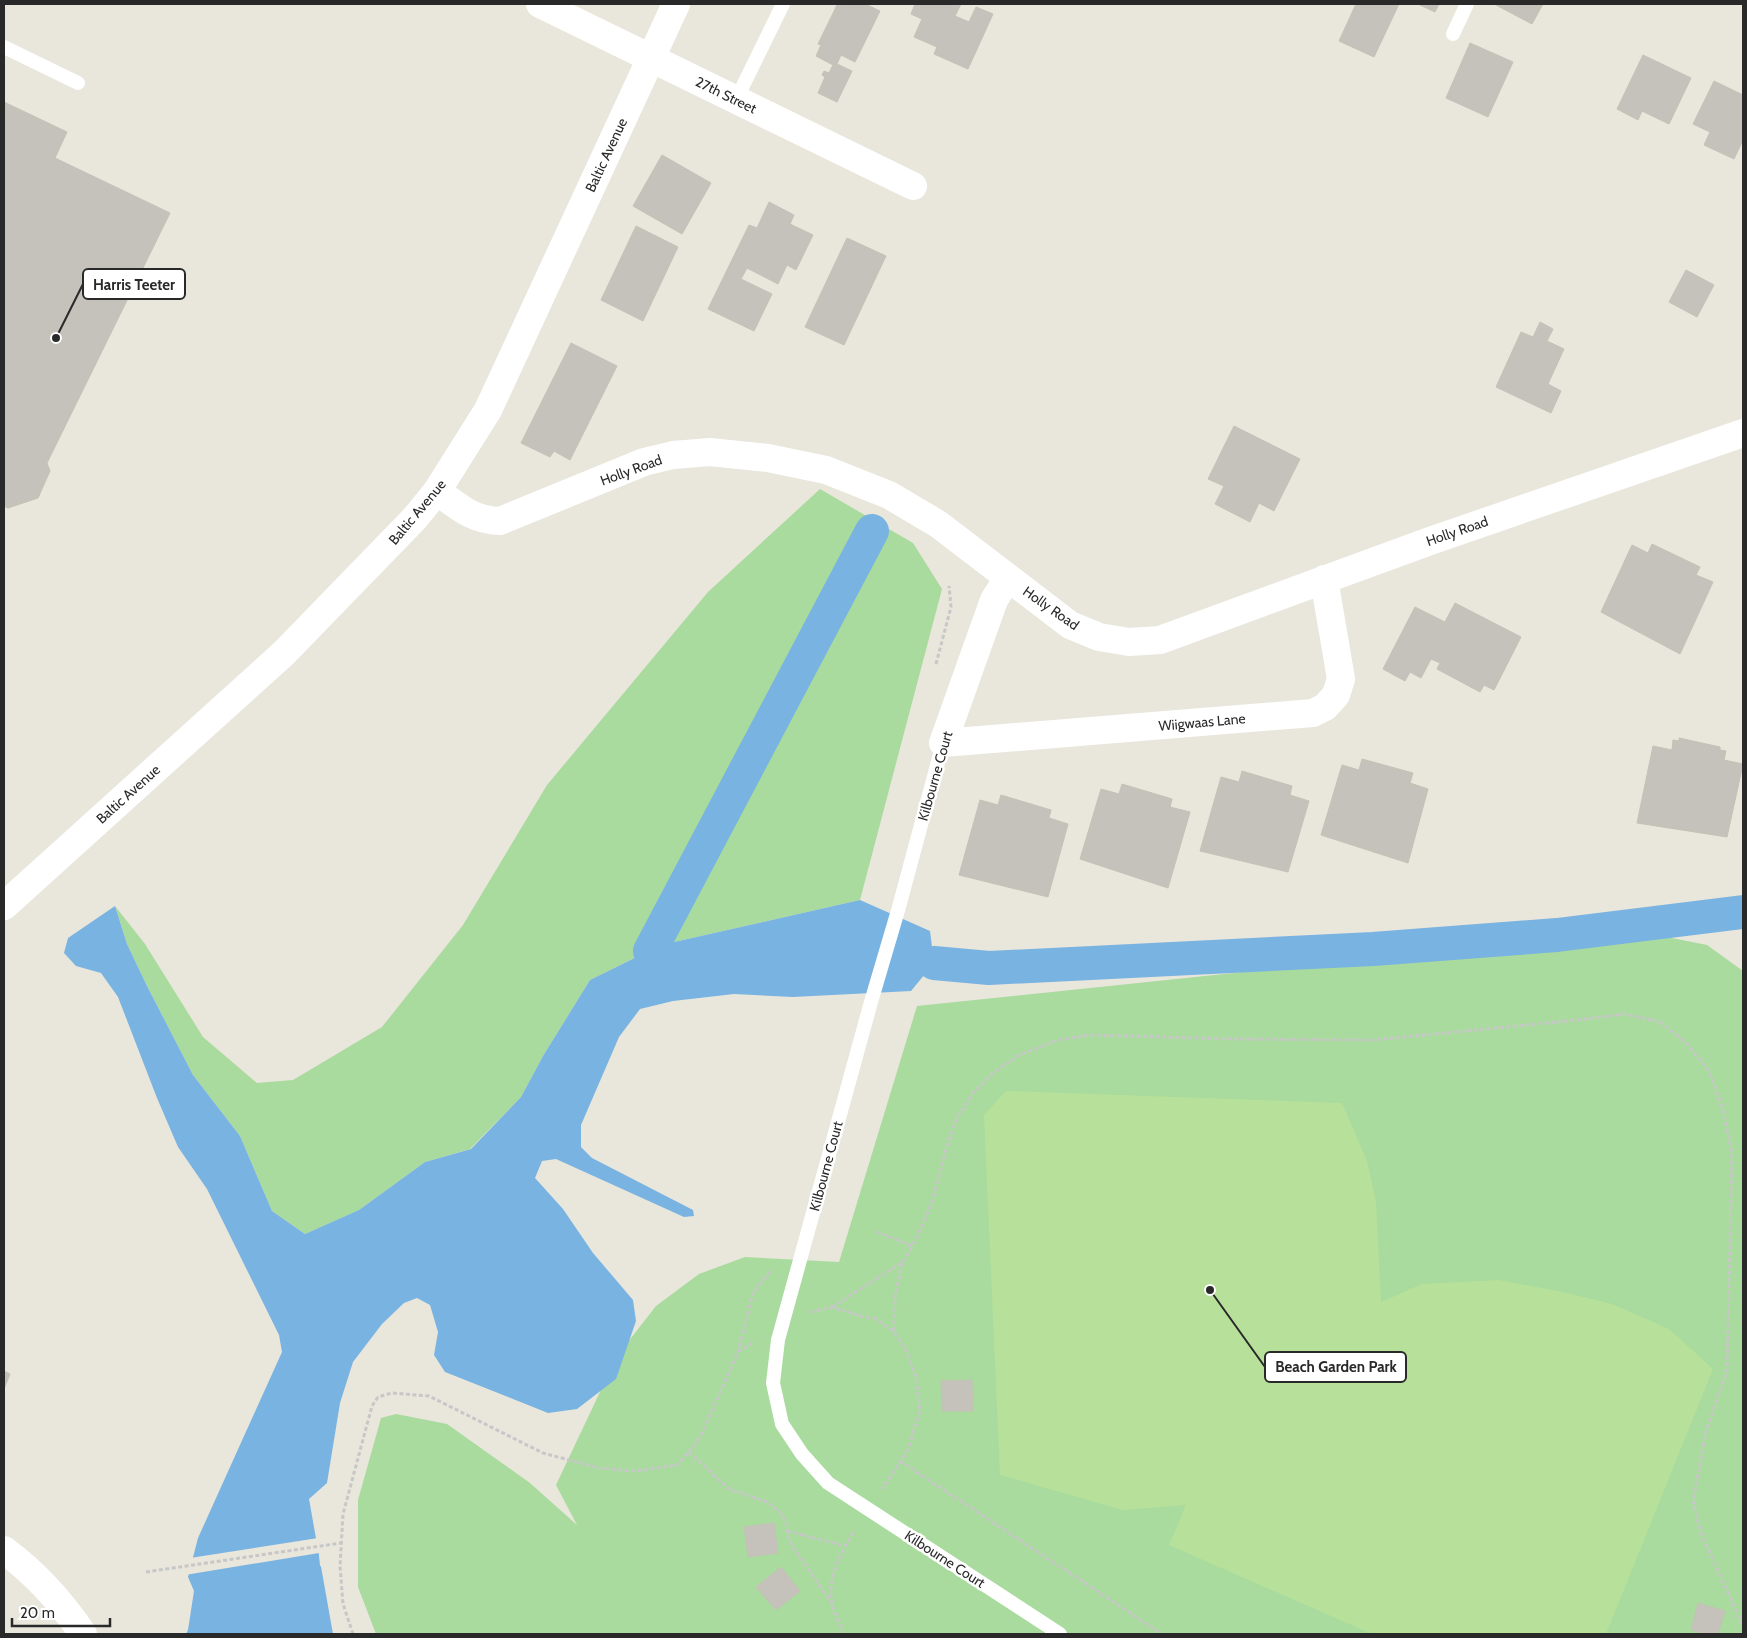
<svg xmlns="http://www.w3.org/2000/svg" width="1747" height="1638" viewBox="0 0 1747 1638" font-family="Cabin,sans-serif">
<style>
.green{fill:#a8db9d}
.pitch{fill:#b7e19a}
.water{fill:#79b3e1}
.pier{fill:#e9e6dc}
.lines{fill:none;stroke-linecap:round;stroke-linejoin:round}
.canal{stroke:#79b3e1;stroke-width:34}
.building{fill:#c5c2bb;stroke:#c4c2b6}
.path{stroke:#c7c7c7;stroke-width:3;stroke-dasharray:4 2.5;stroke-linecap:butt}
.service{stroke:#fff;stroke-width:14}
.minor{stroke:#fff;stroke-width:28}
.tertiary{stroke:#fff;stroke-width:28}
.labels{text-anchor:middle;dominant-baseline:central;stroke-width:5;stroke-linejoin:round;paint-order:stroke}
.street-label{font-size:14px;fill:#292929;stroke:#fff}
.leader{fill:none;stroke:#292929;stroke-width:2}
.callout-dot{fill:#292929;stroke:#fff;stroke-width:2}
.callout{fill:#fff;stroke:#292929;stroke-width:2}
.callout-label{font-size:15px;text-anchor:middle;font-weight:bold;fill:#292929}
</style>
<rect width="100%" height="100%" fill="#e9e6dc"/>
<path class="green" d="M820,489l93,54 29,46 -82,311 -199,45 -71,35 -47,76 -22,41 -51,52 -45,13 -66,48 -54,24 -33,-23 -32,-75 -47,-61 -46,-89 -20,-42 -12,-38 30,38 58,93 54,46 36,-3 89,-53 81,-102 84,-140 161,-193z
M1637,931l70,14 36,26v663h-1062l-2,-1v1h-303l-18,-47v-87l23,-82 15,-4 51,10 83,59 47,42 -21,-40 61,-129 39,-50 43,-32 46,-17 94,5 78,-256z"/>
<path class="pitch" d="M1006,1091l336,12 25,58 9,41 5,100 41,-18 76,-4 65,12 49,12 57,25 44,40 -107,265h-234l-203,-89 17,-40 -63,5 -123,-35 -16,-360z"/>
<path class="water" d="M860,900l70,31 4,32 -23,28 -118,6 -59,-3 -61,7 -33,8 -21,28 -38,88v22l11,11 101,52 1,6 -10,1 -128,-58 -14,2 -7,17 28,31 30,44 40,47 3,21 -20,58 -39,30 -29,4 -103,-41 -11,-17 4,-23 -8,-27 -13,-7 -13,5 -22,21 -29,38 -13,41 -13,80 -18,16 24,135h-147l2,-4 6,-39 -6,-14 10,-39 84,-186 -3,-17 -72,-146 -29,-42 -21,-49 -39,-101 -17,-24 -25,-7 -12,-13 4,-15 47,-32 12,38 20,42 46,89 47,61 32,75 33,23 54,-24 66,-48 46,-13 50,-52 22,-41 47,-76 71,-35z"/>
<path class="pier" d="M318,1538l5,28h-3l-1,-13 -134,22 5,-17z"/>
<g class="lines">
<path class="canal" d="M650,951l222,-420
M934,963l55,5 384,-19 184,-14 186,-23"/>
</g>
<path class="building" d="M841,4h24l15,7 -25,51 -14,-7 -4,9 15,7 -15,31 -19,-9 7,-16 -3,-2 2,-4 5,2 4,-8 -17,-9 5,-11 -3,-1 19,-39 3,1z
M915,4h46l-6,12 14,6 7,-15 17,7 -25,55 -34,-15 3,-7 -23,-10 8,-18 -11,-5z
M1356,4h43l-25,53 -35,-16z
M1418,4h21l-4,8z
M1494,4h49l-11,20z
M1470,43l43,19 -25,55 -42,-19z
M1643,55l48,23 -22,46 -27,-13 -4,9 -21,-11z
M1714,81l29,14v45l-9,19 -30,-14 6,-13 -17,-8z
M4,102l63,30 -12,26 115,55 -123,250 3,8 -12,27 -30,10 -4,-2z
M662,155l49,28 -29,51 -49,-28z
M769,202l25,13 -4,9 23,11 -17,35 -9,-5 -9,19 -31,-16 -6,11 31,15 -18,37 -46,-22 41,-84 8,3z
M636,226l42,21 -35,74 -42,-21z
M847,238l39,18 -42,89 -39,-18z
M1686,270l28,15 -17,32 -28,-15z
M1540,322l13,7 -6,12 17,8 -16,35 13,7 -10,22 -55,-26 25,-55 12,5z
M571,343l46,23 -47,94 -16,-9 -4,6 -29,-14z
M1234,426l66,33 -26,52 -15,-8 -9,19 -35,-18 9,-18 -16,-7z
M1652,544l48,23 -4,8 17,7 -33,72 -79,-42 31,-67 16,8z
M1455,603l66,34 -27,53 -10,-5 -4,7 -43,-23 3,-6 -9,-4 -10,19 -11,-6 -5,9 -22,-12 32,-62 30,15z
M1679,738l41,9v3l6,1 -2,9 19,4 -16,73 -90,-14 16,-77 19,4 1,-10 6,1z
M1362,759l51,14 -3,10 18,6 -20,74 -87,-28 21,-70 17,5z
M1242,771l50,15 -2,9 19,6 -21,71 -88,-21 21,-74 18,5z
M1122,784l50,15 -2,8 20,5 -22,76 -88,-29 21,-70 18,5z
M1001,795l50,15 -2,8 19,6 -20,73 -89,-22 21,-75 18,5z
M4,1371l6,3 -6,15z
M972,1380l1,31h-31l-1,-30z
M774,1523l4,30 -30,4 -4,-30z
M781,1567l19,24 -24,19 -20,-23z
M1698,1603l27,8 -7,23h-12l-15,-4z"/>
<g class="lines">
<path class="path" d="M936,664l15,-57 -2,-21
M877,1232l35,14
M832,1307l71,-45 13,-23 15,-34 16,-59 9,-26 17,-27 20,-20 26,-18 39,-15 31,-5 149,4 135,1 205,-20 46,-6 37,8 26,22 22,27 13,35 10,47 -5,218 -21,60 -13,70 8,32 42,93
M810,1312l22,-5 29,9 15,3 18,13 11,16 11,29 4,33 -12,40 -26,39
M894,1331l1,-34 7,-34
M738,1352l16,-10
M689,1452l40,37 38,13 13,10 6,10 3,19 43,63
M900,1461l262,173
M787,1531l58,15
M146,1572l195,-29
M353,1634l-10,-30 -3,-38 3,-52 29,-108 6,-9 14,-4 37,3 114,57 56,15 36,3 42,-6 17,-19 8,-13 36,-81 15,-59 18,-23
M843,1634c-3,-9 -8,-20 -11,-30 -5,-26 9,-53 23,-74"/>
<path class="service" d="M1453,34l14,-30
M4,47l74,36
M736,100l47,-96
M943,743l-44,164 -28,95 -93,338 -5,43 9,41 20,30 26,29 232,151"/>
<path class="minor" d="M540,4l373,182
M437,491c22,16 35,29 63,30l144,-59 29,-7 37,-3 58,6 58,12 63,25 49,29 132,101 29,12 30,5 31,-2 270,-99 313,-108
M1008,578l-14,22 -51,143 370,-30 12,-6 11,-12 5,-16 -17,-100"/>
<path class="tertiary" d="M4,906l280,-253 131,-135 22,-27 51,-81 188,-406
M4,1550c31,23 58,53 79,84"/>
</g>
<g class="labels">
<g class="street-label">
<text transform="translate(726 95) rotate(26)">27th Street</text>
<text transform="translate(606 155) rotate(-65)">Baltic Avenue</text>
<text transform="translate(631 470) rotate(-20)">Holly Road</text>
<text transform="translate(417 512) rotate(-50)">Baltic Avenue</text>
<text transform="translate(1457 531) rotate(-19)">Holly Road</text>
<text transform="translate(1051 608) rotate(35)">Holly Road</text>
<text transform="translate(1202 722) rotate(-5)">Wiigwaas Lane</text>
<text transform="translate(935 776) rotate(-74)">Kilbourne Court</text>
<text transform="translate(128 794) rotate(-42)">Baltic Avenue</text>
<text transform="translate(826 1166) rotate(-75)">Kilbourne Court</text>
<text transform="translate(945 1559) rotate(33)">Kilbourne Court</text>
</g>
</g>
<path class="leader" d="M56 338L83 284M1210 1290L1265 1367"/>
<g class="callout-dot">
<circle cx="56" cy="338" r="5"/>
<circle cx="1210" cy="1290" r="5"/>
</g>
<g class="callout">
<rect x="83" y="269" width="102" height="30" rx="5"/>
<rect x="1265" y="1352" width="141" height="30" rx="5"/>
</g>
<g class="callout-label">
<text x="134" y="290">Harris Teeter</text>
<text x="1336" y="1372">Beach Garden Park</text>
</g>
<rect width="1747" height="1638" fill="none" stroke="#292929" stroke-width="10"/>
<path d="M12 1618v8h98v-8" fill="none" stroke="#292929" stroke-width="2.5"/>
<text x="20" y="1618" font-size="15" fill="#292929" stroke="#ffffff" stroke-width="4" paint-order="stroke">20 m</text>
</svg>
